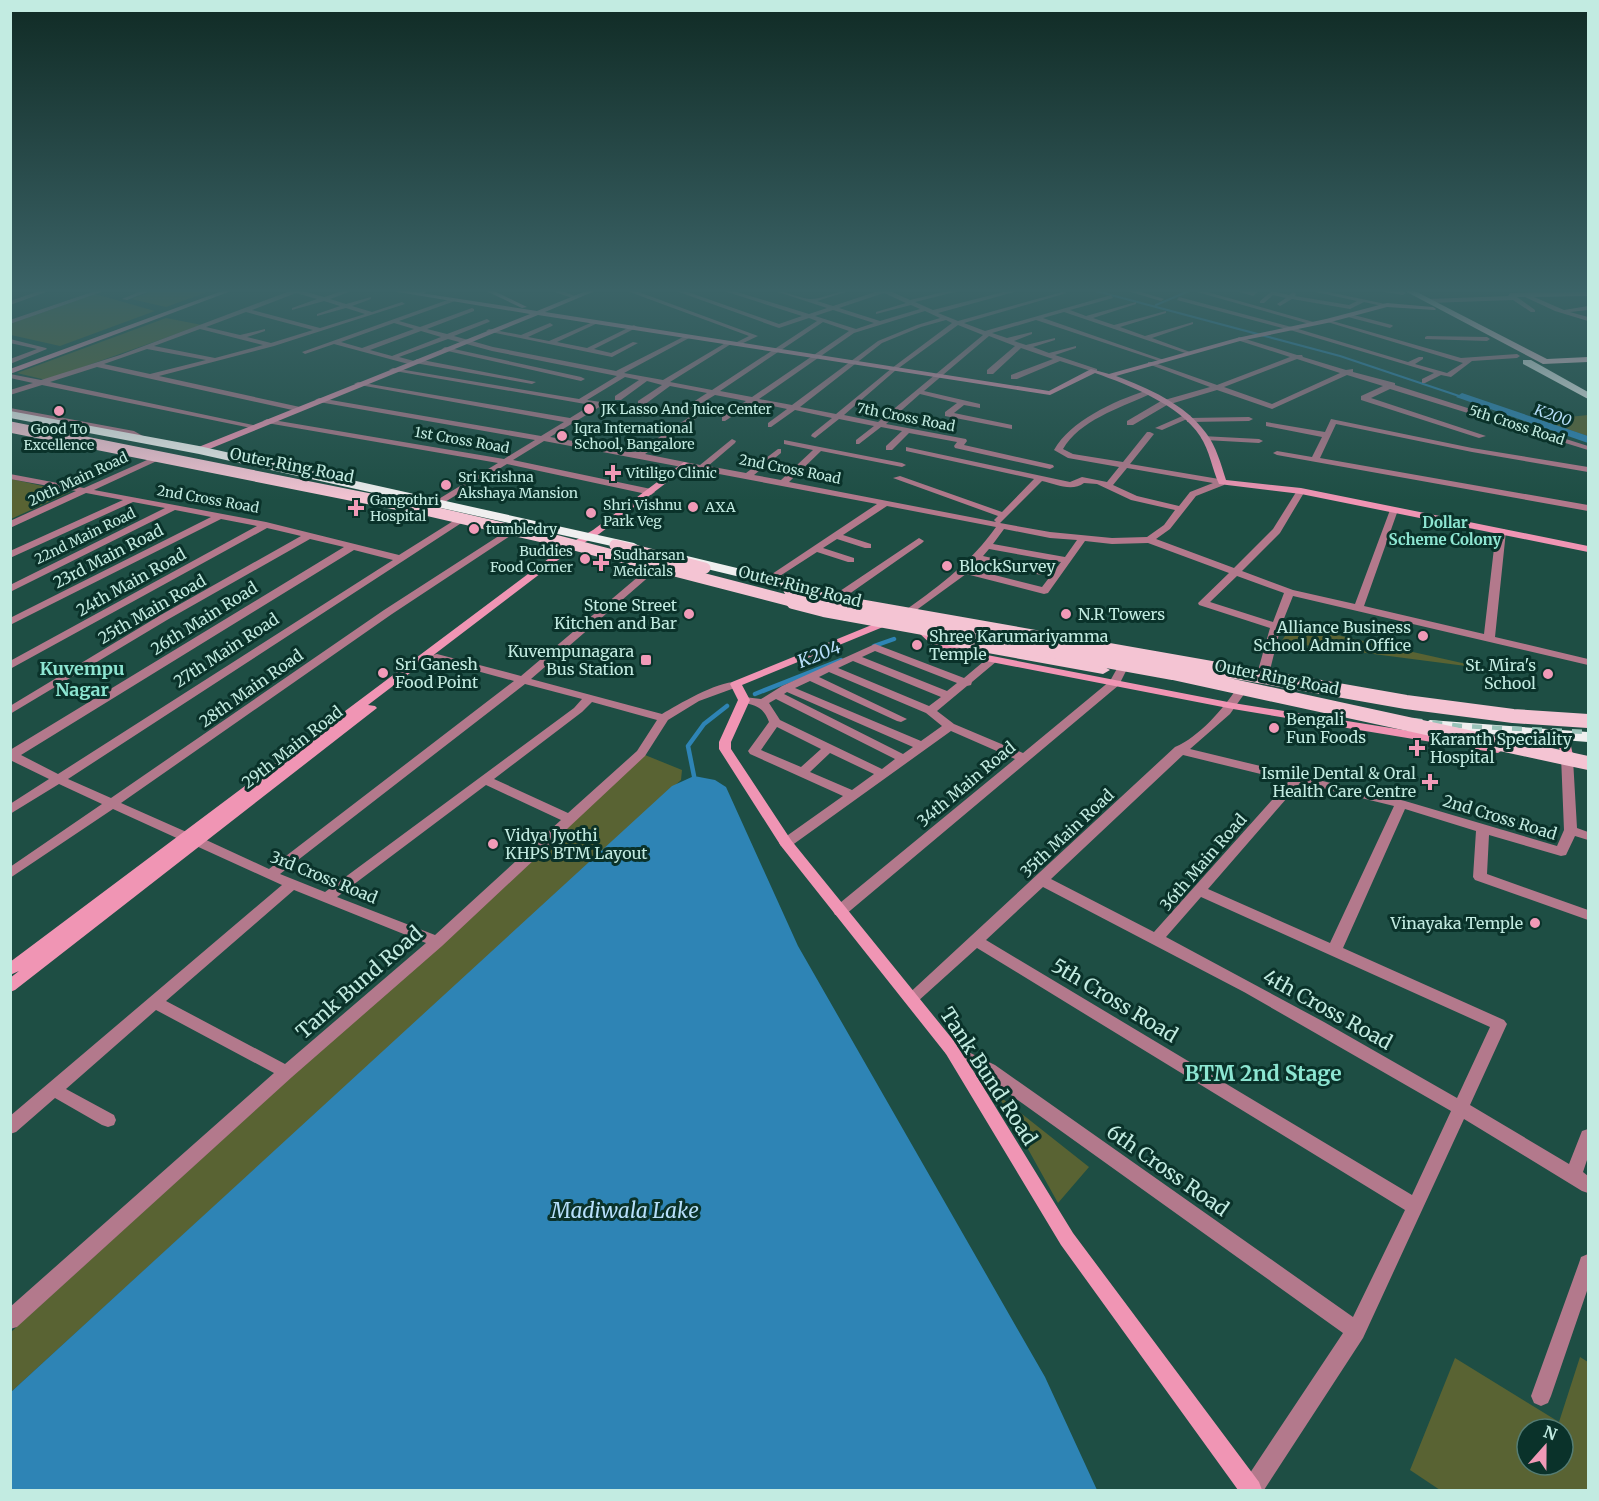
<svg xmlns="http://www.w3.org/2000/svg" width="1599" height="1501" viewBox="0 0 1599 1501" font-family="Merriweather,serif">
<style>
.green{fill:#596333;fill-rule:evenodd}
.water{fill:#2e84b5}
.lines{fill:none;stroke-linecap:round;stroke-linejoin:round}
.stream-far1{stroke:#2e84b5;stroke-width:2}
.stream{stroke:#2e84b5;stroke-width:4.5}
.street{fill:#b3798c;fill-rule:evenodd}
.secondary{fill:#f095b4;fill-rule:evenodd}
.primary{fill:#f4c4d3;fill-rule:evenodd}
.highway{fill:#efefef;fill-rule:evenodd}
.rail-far2{stroke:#99c3b9;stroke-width:2;stroke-dasharray:6 6;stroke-linecap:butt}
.rail-far1{stroke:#99c3b9;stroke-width:3;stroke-dasharray:8 8;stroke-linecap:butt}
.rail{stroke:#99c3b9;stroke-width:4.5;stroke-dasharray:10 10;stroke-linecap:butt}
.primary-bridge-far2{stroke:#f4c4d3;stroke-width:8}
.primary-bridge-far1{stroke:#f4c4d3;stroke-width:11}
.primary-bridge{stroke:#f4c4d3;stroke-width:14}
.poi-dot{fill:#f09ab7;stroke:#0a322a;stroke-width:2}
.labels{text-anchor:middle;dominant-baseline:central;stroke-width:6;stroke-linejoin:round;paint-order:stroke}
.far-poi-label{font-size:14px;fill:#c2ebe1;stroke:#0a322a;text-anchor:start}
.far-street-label{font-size:14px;fill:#c2ebe1;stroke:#0a322a}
.far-water-label{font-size:15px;font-style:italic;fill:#b7dffa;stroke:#0a322a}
.far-neighbourhood-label{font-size:15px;font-weight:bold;fill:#8de6d2;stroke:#0a322a}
.street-label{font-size:16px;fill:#c2ebe1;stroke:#0a322a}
.poi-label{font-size:16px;fill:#c2ebe1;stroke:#0a322a;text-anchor:start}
.water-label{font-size:18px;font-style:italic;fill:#b7dffa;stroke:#0a322a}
.neighbourhood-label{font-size:18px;font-weight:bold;fill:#8de6d2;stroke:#0a322a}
.near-street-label{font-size:20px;fill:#c2ebe1;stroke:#0a322a}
.near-neighbourhood-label{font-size:21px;font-weight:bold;fill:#8de6d2;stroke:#0a322a}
.near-water-label{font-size:21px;font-style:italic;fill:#b7dffa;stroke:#0a322a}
</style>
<rect width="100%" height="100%" fill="#1e4e44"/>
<path class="green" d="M153,291h57l-44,16 -35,-8z
M95,294l60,17 -95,35 -49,-11 -1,-11z
M166,318l36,7 -156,55 -29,-7z
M1588,415v21l-48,-16z
M11,479l59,13 -59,27z
M1292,625l197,44 -208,-27z
M645,755l37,15 -1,10 -670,612v-60z
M998,1095l91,72 -31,36z
M1580,1357l8,5v128h-148l-30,-20 45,-112 104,64zM1527,1429h36v36h-36z"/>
<path class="water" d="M1462,393l126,43v7l-132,-46z
M694,776l21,4 11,7 72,159 247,431 52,113h-1086v-98l661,-606z"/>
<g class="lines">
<path class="stream-far1" d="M1096,291l244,65 122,41
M1156,305l33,-14"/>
<path class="stream" d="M874,646l20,-7
M755,694l86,-34
M694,776l-6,-30 16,-22 23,-18"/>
<path class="street" d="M39,291h10l-39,14v-4z
M95,291h9l-94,33v-4z
M141,291h9l-23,9 -5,-1z
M290,291h13l21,6 18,-6h10l-22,8 16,5 25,-7v2l-19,7 20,6 30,-10 3,2 -131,42 -115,30 141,31 1,2 -4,2 -200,-44 -47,15 203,43 4,2 -1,2 -214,-44 -32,10v-5l23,-7 -23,-5v-4l31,6 79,-25zM296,293l21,6 -25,9v2l32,-9 16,5 -23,8v2l29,-8 19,6 -45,14 -68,-18zM246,312l67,18 -42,13 -24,-6 18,-6v-2l-25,6 -34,-8zM200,329l63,16 -48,13 -61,-12zM147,349l59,11 -56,14 -46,-10z
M428,291l-6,4 -3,-2 2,-2z
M552,291h10l16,6 -3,2z
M627,291h9l122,45 -19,9h-4v-2l14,-7z
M676,291h9l94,33 23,-8 -78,-25h10l75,23 18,-6 -52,-17c12,0 23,7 34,8 12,1 26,-8 40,-8l-32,10 16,5 45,-15h12l20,9 37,-9h12l-44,11 18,8 74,-19h11l-80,22 20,8 104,-29 5,1 -103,30 21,8 126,-36 2,3 -43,12 16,6 50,-14v2l-43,14 21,7 52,-14v2l-46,14 25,9 48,-14v2l-41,14 41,15 -5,1 -124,-42 -21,6 121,42 -5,1 -123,-41 -44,13 15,5 25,-6v2l-18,7 12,4 29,-7v2l-22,7 16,6 27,-7v2l-21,7 42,14v4l-37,-12 -43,18h-6v-4l42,-16 -32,-11 -28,26h-6v-4l28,-24 -26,-10 -65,55 56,13v4l-16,-3 -10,8 58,12v4l-67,-13v-4l12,-9 -37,-9 -34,30 80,15 1,2 -3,4 89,20 1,2 -4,2 -95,-21 -1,-2 3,-4 -48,-9 -17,17h-6v-4l16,-15 -21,-4 -22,17h-3v-4l18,-14 -35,-7 -24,19 -4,-2 1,-2 20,-16 -37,-8 -24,17h-3v-4l19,-14 -33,-7 -29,19h-3v-4l24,-16 -31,-6 -28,17h-3v-4l23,-15 -37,-7 -26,19h-6v-4l24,-16 -15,-4 -26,19h-6v-4l24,-16 -14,-3 -38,23 14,2v4l-51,31 87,15 57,-38 4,2 -1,2 -52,36 55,11 32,-26 4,2 -1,2 -27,23 38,7 32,-24h3v4l-27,22 27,5 32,-30 -29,-6v-4l118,23 4,2 -4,2 -81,-16 -32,31 207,40 -2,-2 4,-4 -105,-38 7,-2 102,36 32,-33 -128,-28v-4l164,35 12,-5 25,5 12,-15 -51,-9 -14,-8c16,-29 60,-49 91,-59l4,2 -1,2c-29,13 -69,26 -85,54l10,5 50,8 24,-30h3l4,2 -24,30 95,16 1,2 -2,3 -28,11 -26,33 -14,10 78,29 39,-39 25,-40h6l1,2 -25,42 -38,38 51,19 62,14 35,-94 1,-2h6l1,2 -34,96 120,28 12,-103 2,-2h6l2,2 -11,106 93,22v6l-295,-69 -12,30 -12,48 -2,2h-8l-2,-2 13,-46 -71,-23 -1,-2 31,-30 -81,-30 -36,1 -27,-3 -37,52 -4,1 -78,-20 -55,40 -4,-1v-4c34,-24 65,-48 89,-82l-109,-21 -44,29 28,9v4h-6l-28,-9 -14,9 31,10v4h-6l-31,-10 -48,31 -3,-1v-4l111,-74 -333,-63 -31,19 138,29 4,3 -4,3 -144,-31 -67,41 -4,-3 1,-2 61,-37 -231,-40 -4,-2 4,-2 237,40 31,-19 -216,-38 -4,-2 4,-2 222,38 23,-14 -210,-38 4,-2 212,36 21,-13 -202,-35 4,-2 186,31 38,-23 -125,-25 -44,-12 -49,18 15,4 3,-2 119,23 -4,2 -117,-21 -3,2 -78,-21 -29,10 -3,-2 151,-54 2,3 -56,20 21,6 52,-19 2,1v2l-47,18 20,5 40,-15 3,2 -1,1 -35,14 39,11 123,24 71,-36h4v2l-67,36 39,7 64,-38h4v2l-61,38 42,8 105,-69 -8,-3 -30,10zM884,293l22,10 -30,9v2l35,-9 9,4 -40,12 -41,-13zM833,310l41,13 -18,6 -41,-13zM925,311l15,7 -23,7 -39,16 -86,64 -33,-6 95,-66zM946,320l6,3 -60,45 -56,46 -36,-7 82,-64 39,-16zM823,322l26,9 -97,66 -32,-6zM394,323l20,6 -52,19 -21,-6zM958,325l25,10 -105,87 -34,-7 52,-45zM421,331l20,6 -49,19 -22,-6zM1127,468l86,15 -23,9 -11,14 -42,-10 -24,-11zM1042,481c13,3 30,11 42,2l13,1 34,16 44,10 -11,15 -17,12 -35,1 -62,-6 -50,-9zM1004,529l46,9 27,2 -12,17 -72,-13zM989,549l72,13 -19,25 -71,-18 8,-8 62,14 5,-3 -2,-2 -61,-14zM1237,576l47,17 -11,29 -63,-20z
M1127,291h11l26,8 -3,2z
M1204,291l113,32 1,1 -5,1 -116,-33z
M1236,291h23l-6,5z
M1272,291l17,4 4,-3 3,2 -1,2 54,9 8,-4 -46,-10h13l66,14 -3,2 -23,-5 -14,7 -58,-10 -12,7 -3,-2 9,-6 -13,-3 -9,8h-4v-2z
M1379,291h24l3,2 -3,2z
M1588,292v4l-54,1 30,13 24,-4v4l-18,2 18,5v4l-33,-10 -30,-14h-8l18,13v2h-4l-18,-12 -85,3 -3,-2 3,-2 80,-3 2,-3z
M1179,297l116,31 113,34 11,-5h4v2l-8,5 32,9 16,-10 -139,-42 5,-1 132,38 56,-4 3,2 -3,2 -45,3 -21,16 -10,-2 -16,8h-3v-4l12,-6 -144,-43 -113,-30z
M1350,314l42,11 1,1 -3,2 -42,-11 -1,-1z
M595,321l5,1 -43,20 30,6 47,-23 3,2 -1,1 -42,21 17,4 22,-11 5,1 -26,14 -126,-26 3,-2 32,6 29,-12 3,2 -1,1 -24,11 21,4z
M1427,336l60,1 3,2 -3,2 -62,-2v-2z
M1239,337l58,18h5l1,2 43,13 7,-1v3l42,11v2l193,61v4l-198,-61 -19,9 115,38 -7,2 -118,-38v-4l22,-10 -36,-11 -75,34 -55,-19 -50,15 -34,20h-6v-4l34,-20 49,-14 -62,-23v-2h4l65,23 73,-28 -53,-17 -1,-1zM1297,359l43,14 -68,31 -48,-17z
M10,339l36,9 1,1 -37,15v-5l27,-10 -27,-6z
M445,347l136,30 4,2 -4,2 -138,-31 -1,-1z
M10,408l124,23 16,9 -4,2 -14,-7 -122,-23z
M1187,414l4,2 -2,2 60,-1 4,2 -4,2 -59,1h-3v-3l-25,11 -7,-2z
M1331,419l141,29 116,19v5l-116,-20 -136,-28 -16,34 268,47v6l-311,-56 -4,-2 4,-2 35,6 10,-20 -56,-11v-4l59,10z
M1202,436l57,3 4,2 -4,2 -54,-3 -4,-2z
M156,456h3v4l-65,30 172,32 133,33 59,-37 3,-1 5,3 -398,259 43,19 273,-188 124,-80h6l2,2 -124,82 -271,189 70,31 2,3 -2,3h-10l-68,-31 -103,69v-11l92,-63 -43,-20 -49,30v-10l39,-25 -39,-19v-10l334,-203 -34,-8 -143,81 -157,94v-8l149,-90 142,-80 -34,-8 -257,141v-8l247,-135 -36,-7 -211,106v-7l201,-101 -36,-7 -165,82v-7l155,-77 -32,-6 -123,56v-7l113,-51 -37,-7 -76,35v-7l66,-30 -66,-12v-5l74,14zM354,550l39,10 -335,214 -37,-19z
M919,538l5,3 -2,2 -80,56h-8v-4z
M649,569l5,3 -2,2 -121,105 131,35c17,-10 59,-35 78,-32l2,2 -2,2 -41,15 -31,19 -23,36 -203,190 -150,131 -275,250 -7,2v-22l264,-234 -118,-63 -90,79 48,26 2,5 -2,5 -6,2 -6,-2 -47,-27 -39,34 -6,2v-18l272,-231 -88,-40 -2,-3 2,-3h10l65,30 245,-188 -81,-22 -1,-2 1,-2 4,-1 84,22 125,-106zM525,684l57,15 -8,9 -249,184 -45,-18zM592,702l65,18 -20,31 -69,62 -74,-34 88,-67zM486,785l75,35 -126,115 -98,-38zM294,890l132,53 -141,121 -119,-63z
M875,644l89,34 25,-21h8l1,2 -1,2 -25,21 -1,3 -4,1 -30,25 17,13 69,29 87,-72 9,-16 4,-1 5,3 -9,18 -274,230h-10l-2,-4 2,-4 180,-148 -64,-28 -160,115h-10l-2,-3 2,-3 62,-44 -93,-42 -2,-3 21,-29c-6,-16 -14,-17 -29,-20l-2,-2 6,-3 17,2 21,-13zM875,651l82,32 -10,8 -85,-34zM853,661l88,36 -12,9 -91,-38zM829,672l97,41 16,13 -21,15 -126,-53 15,-7 87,40 4,1 6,-3 -88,-42zM787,692l126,55 -10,7 -119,-60zM776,699l119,60 -13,10 -102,-49 -11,-17zM777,727l44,22 -20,18 -40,-17zM830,753l44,21 -22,16 -42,-18z
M1241,687l6,3 -17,24 -40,35 215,52 152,45 7,-16 -3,-74 2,-3 9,-1 6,4 -5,3 4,69 11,4v8l-13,-4 -9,19 -5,1 -72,-21 -2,39 101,36v10l-113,-40 -2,-3 3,-46 -71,-22 -62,139 161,72 3,4 -37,81 99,59 13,-33 6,-2v28l-5,15 5,4v17l-6,-2 -118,-72 -101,219 -99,152h-23l3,-8 99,-149 -360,-258 -37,-21 -2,-4 2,-4 6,-2 43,21 358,252 52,-107 -428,-262 -60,54 -5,2 -5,-2 -3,-4 271,-251c24,-10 48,-38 62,-59zM1183,755l106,26 -135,151 -103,-53zM1300,783l94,23 -64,137 -122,-54zM1043,887l201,105 207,119 -39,84 -426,-255zM1201,897l289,130 -33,71 -133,-76 -158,-85z
M1588,1254v34l-37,108 -3,7 -7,3 -7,-3 -3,-7 48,-133 2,-6z"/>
<path class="secondary" d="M222,291h9l-221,83v-5z
M392,291h16l129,20 49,-20h9l-50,21 504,79 42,-22 18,5 128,-36 89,-19 61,-16 46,4 3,2 -1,1 -48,-3 -60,16 -87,18 -124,35c32,12 69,28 90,57 10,13 15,31 20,47l75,8 287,58v6l-287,-58 -82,-10c-7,-15 -9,-33 -19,-48 -20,-31 -71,-51 -105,-63l-45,22 -512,-80 -336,137h-6v-4l334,-134z
M486,291h8l33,16 -5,1z
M684,462l7,2 -92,70 -29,17 -202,154 7,1 2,2 -362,282 -5,2v-14l9,-7 -9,4v-13l554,-415 29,-17z
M879,622l4,1 1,2 -1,2 -141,58 8,15 -19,42v7l60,91 167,206 115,187 186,249 3,8h-24l-177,-245 -115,-191 -165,-208 -62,-97v-7l19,-42 -8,-16 2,-2z
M923,629l19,14 45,12 246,48 265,42 6,4 -6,4 -265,-44 -247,-48 -52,-14 -16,-15z
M1563,732l6,4 4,20 -6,4 -14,-2 -2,-3 2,-3h7l-3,-16z"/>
<path class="primary" d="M1405,291h10l132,68 41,-2v5l-45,2z
M936,630l17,9 150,27 7,4 -7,4 -154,-28 -20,-12z"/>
<path class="highway" d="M1523,360h8l57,32v7l-65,-35z
M10,411l189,35 435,97 7,4 -7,4 -435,-97 -189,-36z
M687,556l129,31 2,3 -7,4 -129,-31 -2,-3z
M1430,720l158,12v10l-164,-13 -3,-4z"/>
<path class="rail-far2" d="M10,424l19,4"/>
<path class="rail-far1" d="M22,426l405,81 382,96"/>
<path class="rail" d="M804,602l383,70 192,44 82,10 127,6"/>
<path class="primary-bridge-far2" d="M10,427l4,1"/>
<path class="primary-bridge-far1" d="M10,427l415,83 126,29 247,64
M615,545l90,23
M789,590l55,13"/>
<path class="primary-bridge" d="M793,602l31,8 349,63 415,90
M836,602l570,100 107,14 75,5"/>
</g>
<linearGradient id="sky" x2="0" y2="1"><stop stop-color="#102b25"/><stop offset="0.58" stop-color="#3b6367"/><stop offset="1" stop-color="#3b6367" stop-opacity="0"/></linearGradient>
<rect width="1599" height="501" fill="url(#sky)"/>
<g class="poi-dot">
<circle cx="589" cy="409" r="6"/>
<circle cx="59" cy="411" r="6"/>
<circle cx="562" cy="436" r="6"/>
<path d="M610 464h6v6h6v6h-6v6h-6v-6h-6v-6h6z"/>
<circle cx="446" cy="485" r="6"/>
<circle cx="693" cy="507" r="6"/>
<path d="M353 499h6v6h6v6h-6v6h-6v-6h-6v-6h6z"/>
<circle cx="591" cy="513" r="6"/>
<circle cx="474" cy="529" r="6"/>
<circle cx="585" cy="559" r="6"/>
<path d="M598 554h6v6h6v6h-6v6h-6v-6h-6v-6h6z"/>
<circle cx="947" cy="566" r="6"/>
<circle cx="689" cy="614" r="6"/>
<circle cx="1066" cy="614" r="6"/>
<circle cx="1423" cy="636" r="6"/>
<circle cx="917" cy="645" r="6"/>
<rect x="640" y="654" width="12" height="12" rx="3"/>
<circle cx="383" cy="673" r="6"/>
<circle cx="1548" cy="674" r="6"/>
<circle cx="1274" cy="728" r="6"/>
<path d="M1414 739h6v6h6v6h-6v6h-6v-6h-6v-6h6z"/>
<path d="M1427 773h6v6h6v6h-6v6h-6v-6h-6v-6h6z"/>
<circle cx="493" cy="844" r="6"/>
<circle cx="1535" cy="923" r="6"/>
</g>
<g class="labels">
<g class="far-poi-label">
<text x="601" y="409">JK Lasso And Juice Center</text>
<text x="574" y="428">Iqra International<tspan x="574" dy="16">School, Bangalore</tspan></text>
<text x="59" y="429" text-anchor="middle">Good To<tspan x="59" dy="16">Excellence</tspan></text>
<text x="626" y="473">Vitiligo Clinic</text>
<text x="458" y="477">Sri Krishna<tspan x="458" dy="16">Akshaya Mansion</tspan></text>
<text x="370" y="500">Gangothri<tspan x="370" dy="16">Hospital</tspan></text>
<text x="603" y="505">Shri Vishnu<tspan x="603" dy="16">Park Veg</tspan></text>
<text x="705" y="507">AXA</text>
<text x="486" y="529">tumbledry</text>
<text x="573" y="551" text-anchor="end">Buddies<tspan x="573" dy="16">Food Corner</tspan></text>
<text x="613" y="555">Sudharsan<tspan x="613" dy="16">Medicals</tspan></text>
</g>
<g class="far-street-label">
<text transform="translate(906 417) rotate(11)">7th Cross Road</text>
<text transform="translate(1517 425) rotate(18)">5th Cross Road</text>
<text transform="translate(462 440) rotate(10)">1st Cross Road</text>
<text transform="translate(790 469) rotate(11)">2nd Cross Road</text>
<text transform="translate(78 479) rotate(-25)">20th Main Road</text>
<text transform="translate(208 499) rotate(10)">2nd Cross Road</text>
<text transform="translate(85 536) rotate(-26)">22nd Main Road</text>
</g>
<g class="far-water-label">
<text transform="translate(1553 415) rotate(19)">K200</text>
</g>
<g class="far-neighbourhood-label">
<text x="1445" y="522">Dollar<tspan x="1445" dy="17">Scheme Colony</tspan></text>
</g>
<g class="street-label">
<text transform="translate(292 465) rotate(11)">Outer Ring Road</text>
<text transform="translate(108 556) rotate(-27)">23rd Main Road</text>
<text transform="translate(131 582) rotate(-29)">24th Main Road</text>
<text transform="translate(800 586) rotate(14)">Outer Ring Road</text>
<text transform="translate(152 609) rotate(-30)">25th Main Road</text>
<text transform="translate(204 618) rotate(-32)">26th Main Road</text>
<text transform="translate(226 650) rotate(-33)">27th Main Road</text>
<text transform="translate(1277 677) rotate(11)">Outer Ring Road</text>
<text transform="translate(251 688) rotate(-35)">28th Main Road</text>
<text transform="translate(292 747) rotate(-38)">29th Main Road</text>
<text transform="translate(966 784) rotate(-40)">34th Main Road</text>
<text transform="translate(1500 817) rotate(17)">2nd Cross Road</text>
<text transform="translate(1067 833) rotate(-43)">35th Main Road</text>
<text transform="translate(1203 862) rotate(-49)">36th Main Road</text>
<text transform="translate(324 877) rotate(22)">3rd Cross Road</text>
</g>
<g class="poi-label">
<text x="959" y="566">BlockSurvey</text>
<text x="677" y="605" text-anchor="end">Stone Street<tspan x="677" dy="18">Kitchen and Bar</tspan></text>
<text x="1078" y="614">N.R Towers</text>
<text x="1411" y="627" text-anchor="end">Alliance Business<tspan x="1411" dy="18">School Admin Office</tspan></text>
<text x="929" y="636">Shree Karumariyamma<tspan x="929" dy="18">Temple</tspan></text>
<text x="634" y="651" text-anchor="end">Kuvempunagara<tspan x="634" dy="18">Bus Station</tspan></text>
<text x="395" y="664">Sri Ganesh<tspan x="395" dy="18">Food Point</tspan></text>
<text x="1536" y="665" text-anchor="end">St. Mira's<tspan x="1536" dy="18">School</tspan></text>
<text x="1286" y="719">Bengali<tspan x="1286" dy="18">Fun Foods</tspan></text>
<text x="1430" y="739">Karanth Speciality<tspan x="1430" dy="18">Hospital</tspan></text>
<text x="1416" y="773" text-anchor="end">Ismile Dental &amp; Oral<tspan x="1416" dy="18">Health Care Centre</tspan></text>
<text x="505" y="835">Vidya Jyothi<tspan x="505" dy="18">KHPS BTM Layout</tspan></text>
<text x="1523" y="923" text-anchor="end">Vinayaka Temple</text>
</g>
<g class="water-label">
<text transform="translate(819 654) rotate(-22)">K204</text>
</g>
<g class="neighbourhood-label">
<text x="82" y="668">Kuvempu<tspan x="82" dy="21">Nagar</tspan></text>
</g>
<g class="near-street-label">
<text transform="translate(359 982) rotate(-41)">Tank Bund Road</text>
<text transform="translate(1115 1000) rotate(31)">5th Cross Road</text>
<text transform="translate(1328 1009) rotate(29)">4th Cross Road</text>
<text transform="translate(989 1076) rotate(57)">Tank Bund Road</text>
<text transform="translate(1168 1170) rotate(35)">6th Cross Road</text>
</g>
<g class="near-neighbourhood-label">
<text x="1263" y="1073">BTM 2nd Stage</text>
</g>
<g class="near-water-label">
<text x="625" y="1210">Madiwala Lake</text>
</g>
</g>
<rect width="1599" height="1501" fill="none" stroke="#c2ebe1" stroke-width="24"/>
<g transform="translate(1545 1447) rotate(21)"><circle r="28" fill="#0a322a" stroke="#547c73" stroke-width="1.5"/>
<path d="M0-4.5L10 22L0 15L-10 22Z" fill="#f09ab7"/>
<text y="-9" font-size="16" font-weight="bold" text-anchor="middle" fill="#c2ebe1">N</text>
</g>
</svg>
